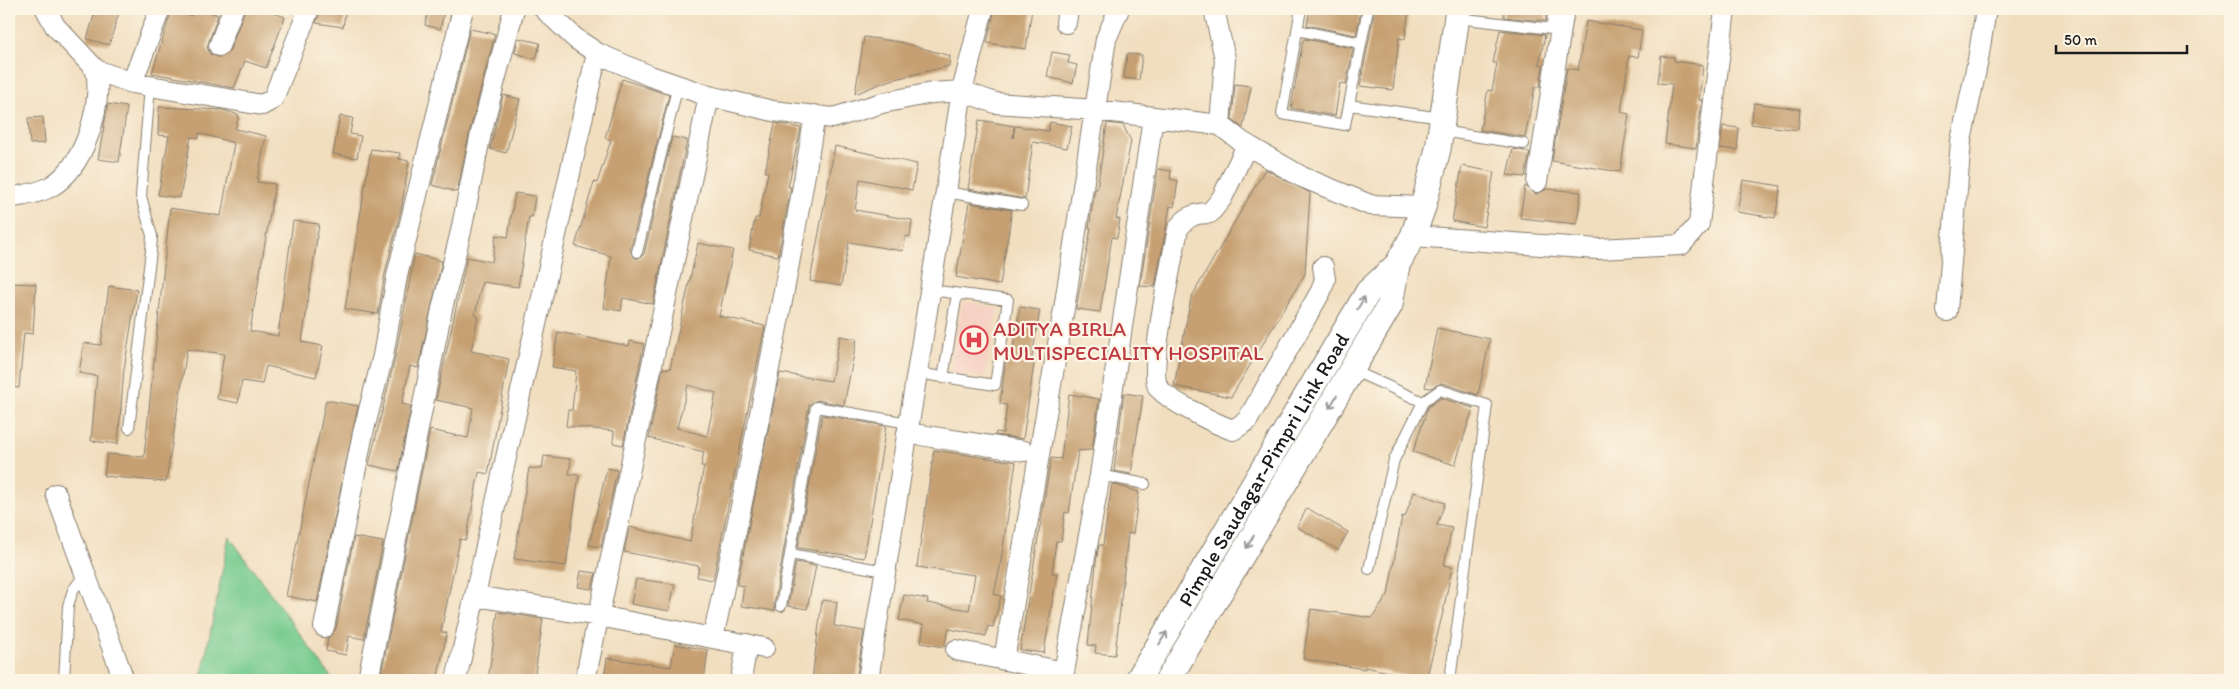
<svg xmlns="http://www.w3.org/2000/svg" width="2239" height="689" viewBox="0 0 2239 689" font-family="Itim,sans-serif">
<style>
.built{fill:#f6d2c5}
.green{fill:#74ca8e;stroke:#487355}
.building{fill:#c6a072;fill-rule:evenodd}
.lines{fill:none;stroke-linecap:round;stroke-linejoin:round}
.service-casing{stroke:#867d6e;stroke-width:12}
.minor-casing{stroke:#867d6e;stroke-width:22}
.tertiary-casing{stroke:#867d6e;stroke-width:27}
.service{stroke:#fff;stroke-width:10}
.minor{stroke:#fff;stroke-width:20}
.tertiary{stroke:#fff;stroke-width:25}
.oneway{stroke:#999}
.labels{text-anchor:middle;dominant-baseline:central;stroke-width:4.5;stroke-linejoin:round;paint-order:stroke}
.health-label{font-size:21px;fill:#be3a42;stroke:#fcf5e5;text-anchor:start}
.street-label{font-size:21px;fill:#1c1c1c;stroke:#fcf5e5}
</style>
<rect width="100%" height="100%" fill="#fcf5e5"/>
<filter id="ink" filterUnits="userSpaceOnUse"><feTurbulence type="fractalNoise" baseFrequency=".02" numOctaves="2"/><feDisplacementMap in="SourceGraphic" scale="10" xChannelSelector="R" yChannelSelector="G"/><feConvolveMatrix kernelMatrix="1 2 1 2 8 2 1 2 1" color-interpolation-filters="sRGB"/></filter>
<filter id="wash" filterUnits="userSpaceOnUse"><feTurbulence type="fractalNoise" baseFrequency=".0096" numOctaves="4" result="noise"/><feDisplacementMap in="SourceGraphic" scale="20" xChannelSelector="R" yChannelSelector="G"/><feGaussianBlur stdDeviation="1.12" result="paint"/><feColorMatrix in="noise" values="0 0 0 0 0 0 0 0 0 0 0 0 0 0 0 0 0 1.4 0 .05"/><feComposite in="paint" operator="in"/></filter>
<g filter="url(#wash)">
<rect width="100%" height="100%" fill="#f1debf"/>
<path class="built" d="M963,301l35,7 -14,70 -34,-6z"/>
<path class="green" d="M229,536l104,144h-132z"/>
<g id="blocks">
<path class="building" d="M96,9h24l-11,36 -22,-6z
M172,9l19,7 3,-7h8l16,6 -11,32 3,7 10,4 10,-8 15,-41h18l22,8 -19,51 -21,-7 -11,27 -82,-15z
M321,9h25l-3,18 -27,-4z
M429,9h16l-5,20 -15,-4z
M995,9h37l-6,40 -39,-6z
M1310,9h51l-5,26 -49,-10z
M1375,9h34l-4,30 -6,-1 -6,52 -33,-4z
M1504,9h42v12l-42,-4z
M1586,21l56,9 -4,27 -9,-1 -8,56 8,2 -9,58 -68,-11 15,-93 11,2z
M470,29l25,5 -25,96 -13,62 -25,-7z
M1500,30l45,5 -6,29 4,1 -3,22h-5l-10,50 -45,-7 8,-40 4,1 5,-28h-4z
M864,37l36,5 50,14 -1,10 -62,15 -32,13z
M518,38l22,5 -4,16 -21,-6z
M1305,39l48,9 -7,36 -6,-1 -5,33 -44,-8 12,-68z
M1052,52l18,3 -2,8 9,2 -4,18 -26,-6z
M1127,54l15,1 -3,25 -15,-2z
M1661,56l13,1v4l29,4 -4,35h3l-6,48 -31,-4 7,-60 -14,-1z
M622,79l47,16 -39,155 5,8h4l5,-4 28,-117 15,3 -34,164 -30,-6 -2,13 -17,-3 7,-52 -36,-10 19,-64 3,1 14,-43 -6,-2z
M1235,84l16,2 -8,42 -11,-8z
M503,95l17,4 -14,54 -16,-4z
M1754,103l46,6 -2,21 -47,-6z
M108,104l19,3 -8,55 -21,-3z
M159,107l64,3 16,5 -4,14 31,7 -9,46 18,2 -25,147 28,5 15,-115 26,3 -17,118 21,4 -7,31 -50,-11 -4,18 -20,-3 -4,22 -21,-4 7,-45 -37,-5 -21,133 -62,-6 3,-22 37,3 26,-249 51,8 13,-73 -35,-10v5l-8,-1 -11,61 -22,-3 11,-59 -11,-1z
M340,116l13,2 -3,16 11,2 -4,22 -24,-4z
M43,117l2,26 -15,1 -2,-26z
M979,120l35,6 -1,12 2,-12 33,5 2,-9 22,4 -5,22 -34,-6 -8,57 -57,-10z
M775,123l26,5 -13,59h3l-13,69 -29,-6 6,-32h4l9,-46h-3z
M1107,123l16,2 8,16 -15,78h4l-3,19 -5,-1 -12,75 -24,-3 15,-81h-2l6,-39h2z
M1723,126l16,2 -2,22 -17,-2z
M835,146l82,18 -5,26 -52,-11 -5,31 57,10 -2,17 -4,-1 -3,15 -54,-9 -8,44 -31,-5z
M371,149l29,4 -1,6 10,2 -7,44 -17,68 -7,41 -33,-5z
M1513,149l17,3 -5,25 -18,-2z
M1462,166l32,6 -10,55 -32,-6z
M1158,169l13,2 -1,8 8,2 -4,26 -4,-1 -15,81 -15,-1z
M1265,169l45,24 -5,81 -74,123 -57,-11 17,-88z
M1743,180l38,6 -6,32 -38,-6z
M1525,186l11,8 11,-5 34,3 -4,32 -57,-6z
M515,193l20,3 -3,21h-3l-11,70 -36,-5 -7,33 3,1 -7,35 38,8 -21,115 -9,-2 -13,68 -6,-1 -19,93 6,1 -10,47h-57l50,-250 38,8 5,-30 -37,-8 31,-143 25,5 4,-27 12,2z
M969,203l43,7 -12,75 -44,-8z
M698,243l35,7 -14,66 46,10 -52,254 -16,-3 2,-11 -75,-14 6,-25 60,15 14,-76h-3l3,-14 -55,-14 14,-70 7,1zM688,385l28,8 -9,43 -30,-8z
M415,254l27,7 -24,107 -8,-2 -8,38 9,2 -13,65 -29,-6 26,-107z
M9,283l27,1 -3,50 -9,-1 -5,55 -10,-1z
M109,286l28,4 -13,79 -6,75 -27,-3 6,-65 -18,-3 5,-30 17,2z
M1020,307l20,3 -9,53 3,1 -11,75 -28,-4 1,-3 7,1 4,-28 -7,-1 6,-45 5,1z
M1437,328l53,11 -12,56 -36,-12 -12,5 -5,-1z
M558,332l71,14 1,-5 14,3 -21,101 -10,-2 1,-12 -48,-5 2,-16h4l4,-39 -24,-4z
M840,336l17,3 -13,66 -27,-5 -8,5 -35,200 1,6 -34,-5 3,-20 -7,-1 43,-212 51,8z
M1124,393l19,3 -12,78 -17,-3z
M1069,394l30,5 -7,51 -14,1 -9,62 -4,-1 -4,29h-5l-4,32h5l-13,80 -24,-3 31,-192 10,1z
M1441,398l32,10 -18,57 -42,-13 15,-45z
M326,400l32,6 -41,196 -31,-6z
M822,415l64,11 -22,132 -66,-10z
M934,450l82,12 -16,105 -6,27 7,2 -8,31 -5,-1 -2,10 -37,-7 -5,18 -23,-4 3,-18 -25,-5 5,-25 24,4 -1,4 42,7 6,-35 -58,-8z
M544,456l27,3 -2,15 10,1 -13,91 -52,-7 15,-91 13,1z
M607,468l10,2 -16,77 -12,-2z
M1112,484l27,8 -6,42 -5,-1 -13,122 -20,-2 1,-7 -8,-1 8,-82 3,-18h4z
M1414,492l31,11 -8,22 15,3 -8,37 8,2 -9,45 -17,68 -61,-13v2l-62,-10 8,-50 61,9 16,-23 14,-79 3,1z
M1307,508l41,24 -10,18 -41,-23z
M354,537l29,5 -19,97 -15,-3 -3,19 -20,-4 2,-13 8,-9z
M796,562l20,4 -9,43 -19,-3z
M581,571l15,2 -4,16 -14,-2z
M636,579l39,5 -6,27 -38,-7z
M822,600l15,2 -3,24 30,5 -8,49h-44z
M498,612l45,7 -9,61h-46z
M675,644l33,6 -4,30h-100l3,-22 64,9z"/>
</g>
</g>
<g filter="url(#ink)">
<use href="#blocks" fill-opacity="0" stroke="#867d6e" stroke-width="1"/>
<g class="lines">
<g class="service-casing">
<path id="service" d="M1301,9l-19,105 63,11 23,-116
M1457,18l95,11 1,-20
M1297,30l64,13
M1349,105l93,13
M1441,131l83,13
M946,192l76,13
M637,252l41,-167
M1352,370l71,32
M917,373l78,12 13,-85 -78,-10
M943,378l14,-84
M129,428l22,-177 1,-15 -11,-40 9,-110
M1100,475l45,9
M1369,569l25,-109 29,-58 17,-12 47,15 -37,275
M885,571l-95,-17 26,-147 93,16
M781,606l9,-52
M64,680l4,-74 5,-16 12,-16"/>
</g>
<g class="minor-casing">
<path id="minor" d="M46,9l9,17 41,44 36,13 130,22 11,-6 36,-90
M544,9l32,30 21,14 53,23 59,20 64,15 60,7 49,-15 50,-10 30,-2 33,12 101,7 124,15 22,17 60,35 68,28 53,2
M1214,9l11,50 -5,66
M1066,23l2,-14
M219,46l14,-37
M132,83l28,-74
M1247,145l-25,53 -12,15c-16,0 -24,4 -32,16 -5,26 -30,141 -20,158 8,13 60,38 75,43l14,-9 74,-130 4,-12 -2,-12
M1537,182l27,-173
M9,198c13,-3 29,-4 41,-11 34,-19 53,-81 46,-117
M1413,236l185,13 83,-4 18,-21 26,-215
M1947,311l14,-170 17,-81 8,-51
M907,433l117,18
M56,494l68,186
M475,596l124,20 165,32
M324,627l39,-194 20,-77 14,-80 66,-267
M713,638c38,-174 73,-347 102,-523
M956,650l108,22 36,-197 53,-357
M1004,660l60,-351 42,-270 13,-30
M368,680l74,-371 19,-78 20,-98 33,-124
M456,680l141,-627
M585,680l124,-584
M741,680l6,-36
M868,680l94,-589 21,-82"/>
</g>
<g class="tertiary-casing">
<g id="tertiary">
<path id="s1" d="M1138,680l230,-388 29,-27 16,-29 10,-29 15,-58 20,-140"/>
<path d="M1168,680l222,-375 7,-40"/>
</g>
</g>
<use href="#service" class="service"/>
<use href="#minor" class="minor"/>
<use href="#tertiary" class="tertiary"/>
</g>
<defs><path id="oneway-shaft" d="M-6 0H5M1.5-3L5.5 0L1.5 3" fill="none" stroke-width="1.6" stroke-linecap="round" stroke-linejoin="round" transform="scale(1.25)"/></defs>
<g class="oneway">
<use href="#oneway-shaft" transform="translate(1361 303) rotate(-59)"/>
<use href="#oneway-shaft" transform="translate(1333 402) rotate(121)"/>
<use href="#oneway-shaft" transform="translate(1250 542) rotate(121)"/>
<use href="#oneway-shaft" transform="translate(1163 638) rotate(-59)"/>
</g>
</g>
<defs>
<g id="hospital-ring" transform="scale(1.4375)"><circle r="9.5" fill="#fcf5e5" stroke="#e0444e" stroke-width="1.5"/><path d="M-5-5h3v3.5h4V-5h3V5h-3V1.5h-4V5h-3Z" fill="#e0444e"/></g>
</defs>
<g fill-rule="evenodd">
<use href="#hospital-ring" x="974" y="340"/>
</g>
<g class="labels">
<g class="health-label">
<text x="993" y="328">ADITYA BIRLA<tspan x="993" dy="24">MULTISPECIALITY HOSPITAL</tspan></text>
</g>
<g class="street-label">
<text stroke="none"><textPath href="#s1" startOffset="245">Pimple Saudagar-Pimpri Link Road</textPath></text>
</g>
</g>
<rect width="2239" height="689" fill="none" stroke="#fcf5e5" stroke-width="30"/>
<path d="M2056 45v8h131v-8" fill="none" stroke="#1c1c1c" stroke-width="2.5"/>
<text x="2064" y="45" font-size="15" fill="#1c1c1c" stroke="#fcf5e5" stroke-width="4" paint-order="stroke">50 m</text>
</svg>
